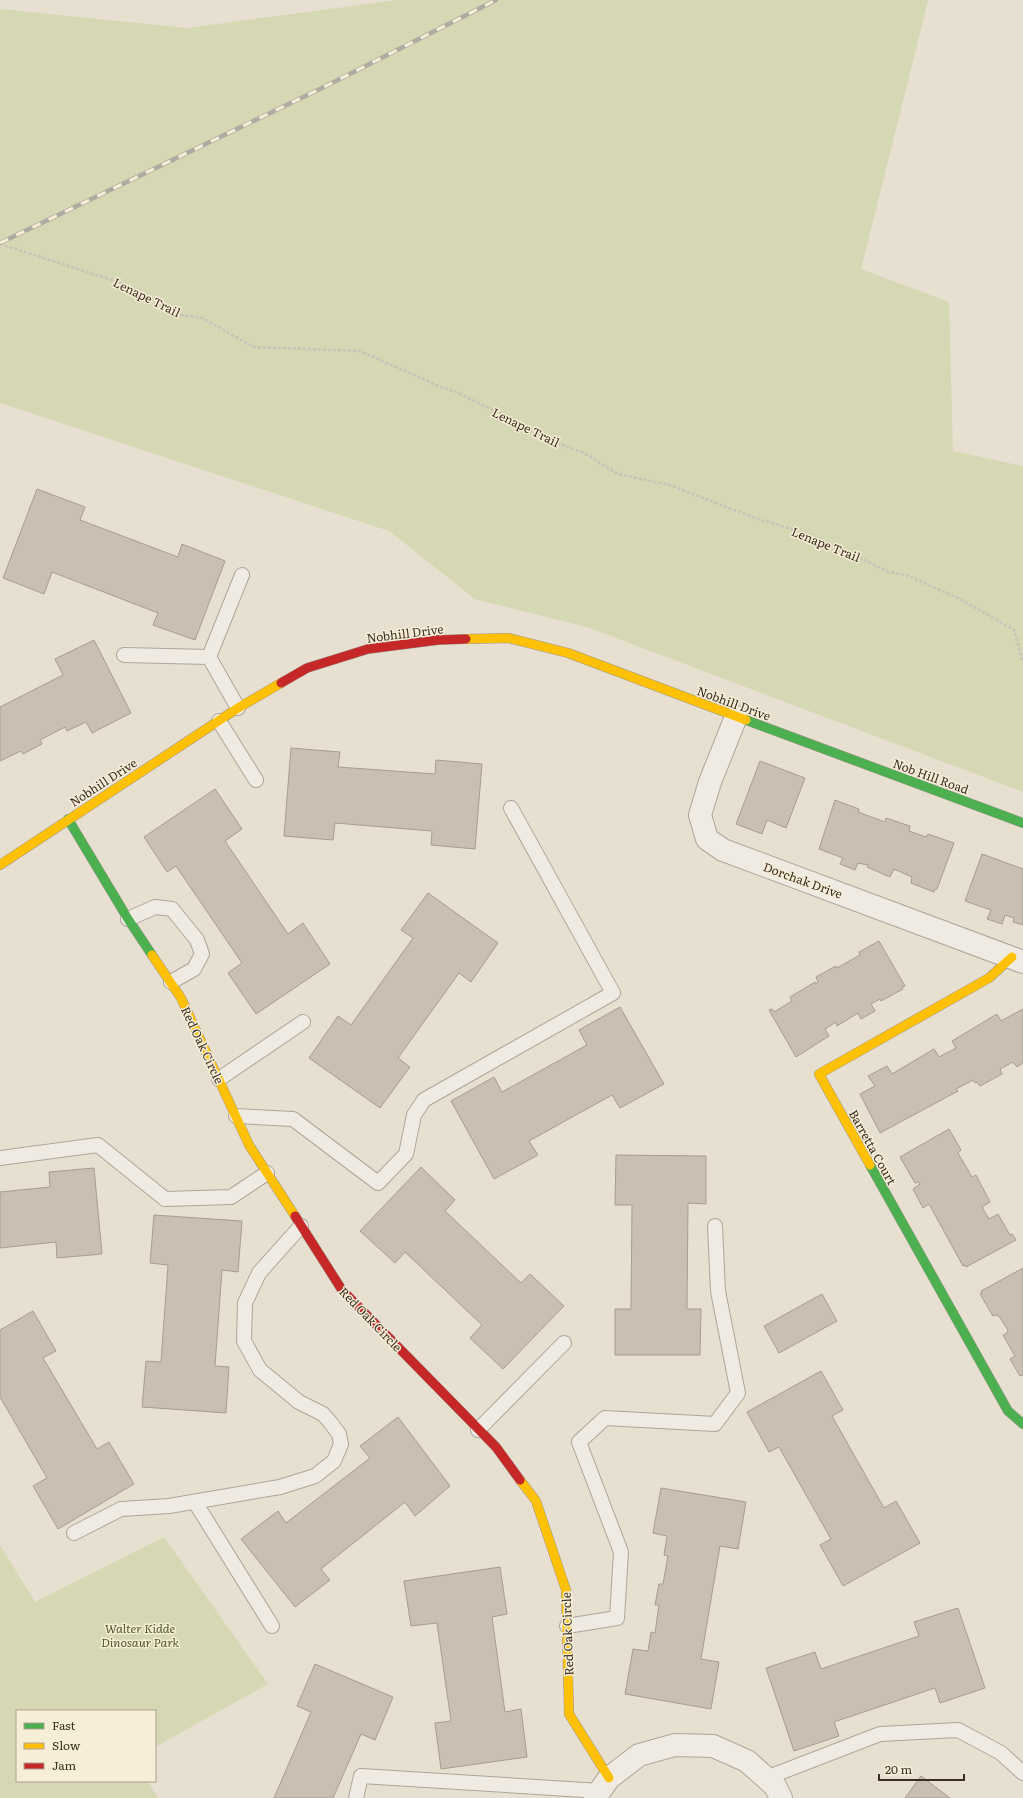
<svg xmlns="http://www.w3.org/2000/svg" width="1023" height="1798" viewBox="0 0 1023 1798" font-family="Literata,serif">
<style>
.green{fill:#d6d7b3}
.building{fill:#cbbfb2;stroke:#a89c90}
.lines{fill:none;stroke-linecap:round;stroke-linejoin:round}
.lane-casing{stroke:#ada599;stroke-width:16}
.street-casing{stroke:#ada599;stroke-width:24}
.fast-casing{stroke:#9c958a;stroke-width:10}
.slow-casing{stroke:#9c958a;stroke-width:10}
.jam-casing{stroke:#9c958a;stroke-width:10}
.path{stroke:#c8c2b9;stroke-width:2.5;stroke-dasharray:3 2;stroke-linecap:butt}
.lane{stroke:#efebe3;stroke-width:14}
.street{stroke:#efebe3;stroke-width:22}
.fast{stroke:#4caf50;stroke-width:9}
.slow{stroke:#ffc107;stroke-width:9}
.jam{stroke:#c62828;stroke-width:9}
.rail-casing{stroke:#afaaa2;stroke-width:4.5}
.rail{stroke:#f7eed8;stroke-width:3;stroke-dasharray:9;stroke-linecap:butt}
.labels{text-anchor:middle;dominant-baseline:central;stroke-width:3;stroke-linejoin:round;paint-order:stroke}
.street-label{font-size:12px;fill:#3d2e20;stroke:#f7eed8}
.park-label{font-size:12px;font-style:italic;fill:#4d5a26;stroke:#f7eed8}
</style>
<rect width="100%" height="100%" fill="#e7e0d1"/>
<path class="green" d="M397,0h531l-67,269 88,33 4,149 70,15v326l-436,-165 -112,-28 -86,-68 -389,-128v-394l187,19z
M164,1537l104,147 -113,63v-36h-138v70h130l11,17h-158v-253l35,57z"/>
<path class="building" d="M37,489l48,18 -5,13 98,37 4,-13 43,17 -30,79 -42,-15 5,-12 -106,-41 -8,22 -41,-16z
M94,640l37,73 -39,20 -6,-11 -19,9 -2,-4 -25,13 2,4 -19,10 -2,-3 -21,10v-54l63,-32 -8,-16z
M291,748l49,4 -2,15 97,7 1,-14 46,4 -7,85 -44,-4 1,-14 -97,-8 -2,17 -49,-4z
M760,761l45,17 -19,50 -19,-8 -5,14 -26,-10z
M215,789l27,40 -17,12 63,93 15,-11 27,41 -74,50 -28,-41 14,-10 -66,-97 -9,6 -23,-35z
M835,800l24,9 -1,3 27,10 1,-4 24,8 -1,5 17,6 2,-3 26,9 -17,46h-2l-1,3 -23,-9 1,-6 -18,-8 -4,8 -23,-10 1,-2 -10,-2 -3,7 -15,-6 3,-6 -24,-9z
M982,854l41,15v56l-10,-3 1,-4 -9,-3 -3,9 -15,-5 4,-9 -26,-9z
M428,893l70,50 -27,39 -12,-9 -61,85 12,9 -30,41 -71,-50 29,-42 13,9 62,-87 -12,-8z
M879,941l26,45 -3,1 1,2 -22,12 -1,-2 -9,5 4,7 -14,8 -3,-6 -21,13 -1,-4 -11,7 4,7 -33,21 -27,-47 3,-1 2,3 18,-11 -2,-4 25,-15 1,2 2,-2 -2,-5 20,-11 1,2 23,-13 -1,-3z
M620,1007l44,77 -44,24 -8,-13 -83,46 9,14 -44,24 -43,-78 43,-24 8,15 85,-47 -8,-15z
M1023,1009v54l-6,4 -4,-5 -13,7 2,5 -22,12 -3,-4 -2,1 -2,-3 -17,9 2,2 -78,42 -20,-39 15,-8 -7,-10 19,-10 5,8 42,-25 5,8 17,-9 -4,-7 45,-27 4,7z
M949,1129l12,21 -3,3 14,24 4,-2 14,27 -8,5 7,12 9,-5 12,21 2,-1 4,6 -50,27 -1,-2 -2,1 -34,-62 -6,4 -10,-19 7,-5 -1,-2 -4,1 -15,-26z
M616,1155l90,1v48l-18,-1 -1,106h14l-1,46h-85v-46h16l1,-104h-17z
M421,1167l34,33 -10,11 76,72 9,-9 34,32 -61,63 -33,-31 12,-13 -77,-73 -10,11 -35,-32z
M94,1168l8,86 -45,4 -1,-16 -56,6v-56l50,-5 -1,-15z
M154,1215l88,6 -4,51 -16,-2 -7,96 14,1 -3,46 -84,-6 4,-46 15,1 7,-97 -18,-2z
M1023,1268v107l-3,1 -10,-17 5,-3 -12,-21 4,-2 1,-3 -9,-14 -3,-1 -3,1 -13,-22 2,-1 -1,-2z
M822,1294l15,27 -58,32 -15,-27z
M33,1311l23,40 -13,7 54,91 12,-7 25,42 -76,45 -25,-43 14,-8 -47,-81v-67z
M821,1371l22,39 -11,6 52,92 12,-7 24,42 -77,43 -23,-41 11,-6 -52,-92 -10,5 -22,-40z
M398,1417l52,69 -35,30 -10,-14 -84,67 9,11 -35,27 -54,-68 37,-28 8,12 84,-65 -10,-12z
M661,1488l85,14 -8,47 -18,-3 -19,113 18,3 -8,47 -86,-15 8,-45 15,2 3,-19 4,1 4,-28h-4l4,-21h4l5,-28 -4,-1 3,-19 -14,-3z
M500,1567l7,47 -15,3 13,95 16,-3 6,48 -86,12 -6,-46 16,-2 -14,-98 -26,3 -7,-45z
M958,1608l27,80 -45,15 -5,-15 -101,34 5,14 -45,15 -28,-83 49,-16 6,17 98,-33 -5,-14z
M315,1664l78,33 -18,43 -14,-6 -28,64h-59l37,-86 -14,-6z
M921,1776l29,22h-45z"/>
<g class="lines">
<g class="lane-casing">
<path id="lane" d="M124,655l85,2
M238,708l-29,-51 33,-82
M219,721l37,59
M128,919l27,-12 17,2 25,31 5,14 -8,15 -23,13
M219,1079l84,-57
M236,1116l57,3 85,64 28,-29 8,-39 10,-15 189,-107 -102,-185
M0,1158l98,-13 67,54 66,-2 36,-24
M478,1430l86,-87
M195,1502l77,124
M74,1533l47,-24 48,-3 111,-19 35,-11 19,-15 7,-17 -2,-10 -9,-12 -7,-8 -24,-12 -39,-32 -16,-29 1,-38 14,-30 42,-47
M567,1626l50,-8 4,-66 -42,-110 26,-24 110,6 23,-31 -20,-102 -3,-65
M766,1778l114,-44 78,-4 43,23 22,20
M356,1798l5,-22 239,15"/>
</g>
<g class="street-casing">
<path id="street" d="M736,717l-26,65 -10,33 7,24 16,11 300,112
M595,1798l14,-20 30,-23 36,-10 38,1 34,15 28,25 6,12"/>
</g>
<g class="fast-casing">
<path id="fast" d="M746,720l277,103
M68,819l60,100 24,36
M870,1165l138,246 15,13"/>
</g>
<g class="slow-casing">
<path id="slow" d="M466,639l43,-1 59,15 178,67
M0,865l238,-157 43,-25
M152,955l29,43 68,147 46,71
M870,1165l-51,-91 170,-96 23,-21
M520,1480l16,21 30,89 3,124 40,64"/>
</g>
<g class="jam-casing">
<path id="jam" d="M281,683l26,-15 61,-19 70,-9 28,-1
M295,1216l47,74 154,157 24,33"/>
</g>
<path class="path" d="M0,244l127,41 53,30 22,3 52,29 106,4 83,37 11,3 60,29 28,17 42,16 34,21 51,11 86,33 50,15 46,20 37,19 18,3 54,24 54,31 9,32"/>
<use href="#lane" class="lane"/>
<use href="#street" class="street"/>
<use href="#fast" class="fast"/>
<use href="#slow" class="slow"/>
<use href="#jam" class="jam"/>
<g class="rail-casing">
<path id="rail" d="M0,243l324,-156 172,-87"/>
</g>
<use href="#rail" class="rail"/>
</g>
<g class="labels">
<g class="street-label">
<text transform="translate(147 297) rotate(26)">Lenape Trail</text>
<text transform="translate(526 427) rotate(26)">Lenape Trail</text>
<text transform="translate(826 544) rotate(22)">Lenape Trail</text>
<text transform="translate(405 633) rotate(-7)">Nobhill Drive</text>
<text transform="translate(734 703) rotate(20)">Nobhill Drive</text>
<text transform="translate(931 776) rotate(20)">Nob Hill Road</text>
<text transform="translate(103 782) rotate(-33)">Nobhill Drive</text>
<text transform="translate(803 880) rotate(20)">Dorchak Drive</text>
<text transform="translate(203 1045) rotate(65)">Red Oak Circle</text>
<text transform="translate(873 1147) rotate(61)">Barretta Court</text>
<text transform="translate(371 1319) rotate(46)">Red Oak Circle</text>
<text transform="translate(567 1634) rotate(-92)">Red Oak Circle</text>
</g>
<g class="park-label">
<text x="140" y="1628">Walter Kidde<tspan x="140" dy="14">Dinosaur Park</tspan></text>
</g>
</g>
<rect x="16" y="1710" width="140" height="72" fill="#f7eed8" stroke="#ada18e"/>
<rect x="24" y="1723" width="20" height="6" fill="#4caf50" stroke="#ada18e"/>
<text x="52" y="1730" font-size="12" fill="#3d2e20">Fast</text>
<rect x="24" y="1743" width="20" height="6" fill="#ffc107" stroke="#ada18e"/>
<text x="52" y="1750" font-size="12" fill="#3d2e20">Slow</text>
<rect x="24" y="1763" width="20" height="6" fill="#c62828" stroke="#ada18e"/>
<text x="52" y="1770" font-size="12" fill="#3d2e20">Jam</text>
<path d="M879 1774v6h85v-6" fill="none" stroke="#3d2e20" stroke-width="2"/>
<text x="885" y="1774" font-size="12" fill="#3d2e20" stroke="#f7eed8" stroke-width="3" paint-order="stroke">20 m</text>
</svg>
